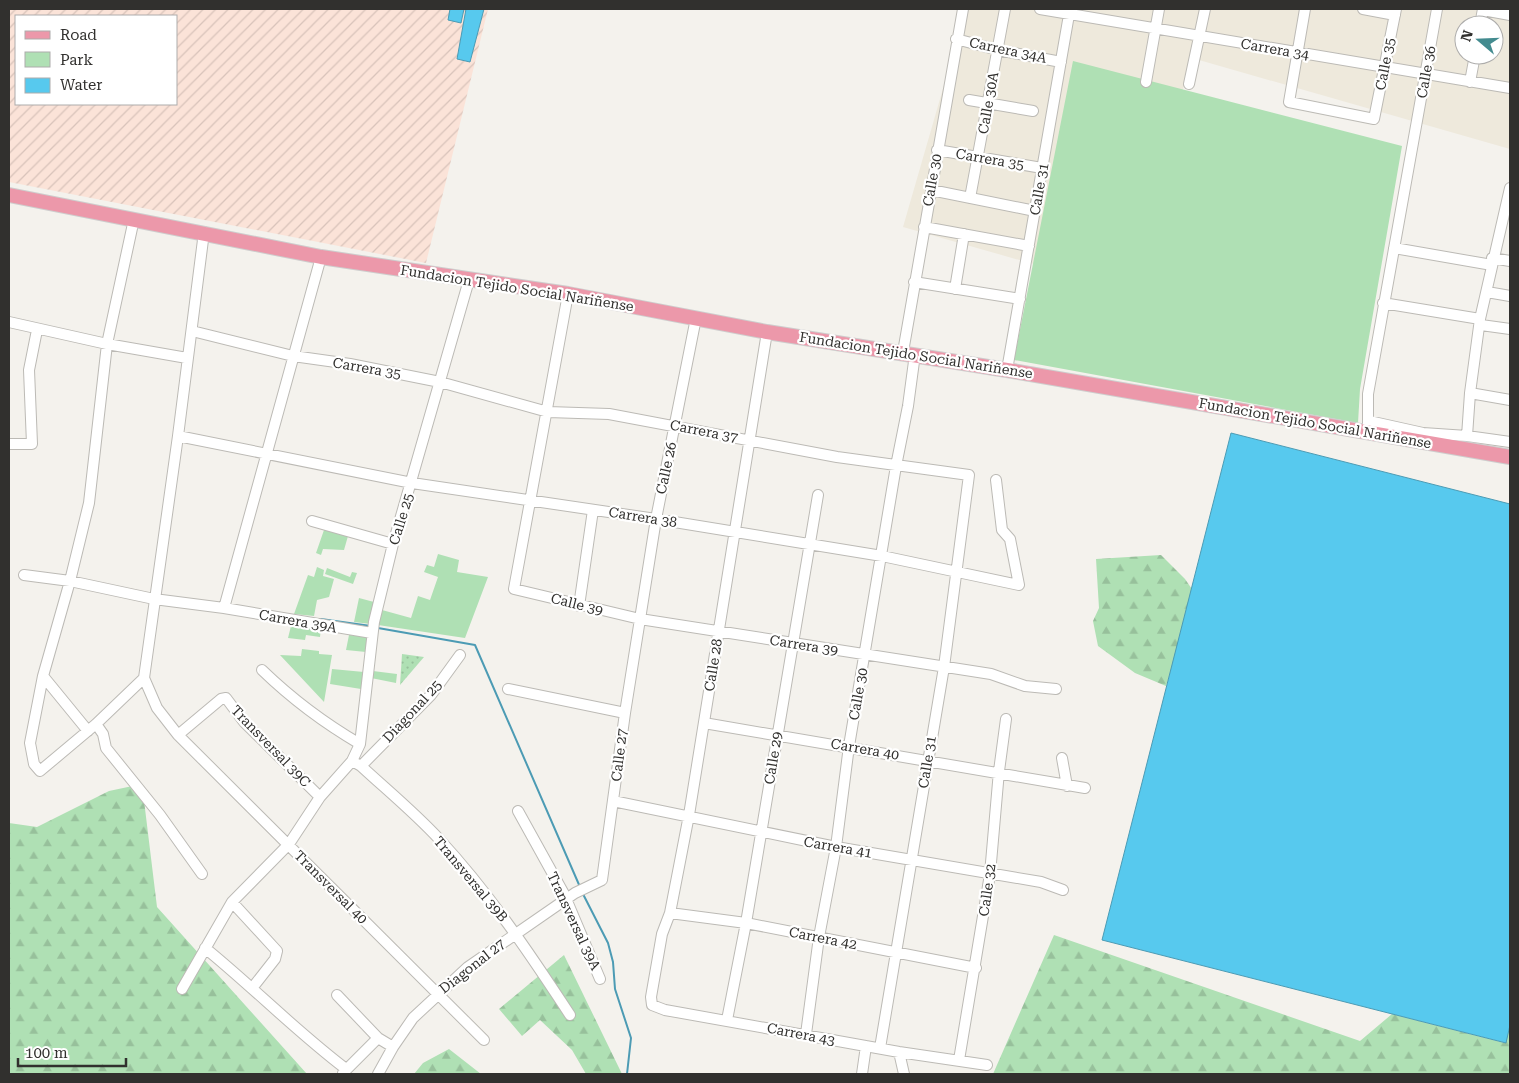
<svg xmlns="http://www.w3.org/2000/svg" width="1519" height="1083" viewBox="0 0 1519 1083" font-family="'Roboto Serif',serif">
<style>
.built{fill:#eee9dc;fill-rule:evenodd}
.industrial{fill:url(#industrial-furrows);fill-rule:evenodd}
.green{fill:#afe0b4}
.forest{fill:url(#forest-firs)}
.park{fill:url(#park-dots)}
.water{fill:#57c9ee;stroke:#4c9bb4}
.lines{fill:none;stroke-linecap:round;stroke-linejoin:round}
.stream{stroke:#4c9bb4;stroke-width:2}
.minor-casing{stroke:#bcbab5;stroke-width:12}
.major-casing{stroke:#cecdcd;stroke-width:16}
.minor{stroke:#fff;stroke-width:10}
.major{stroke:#ec98aa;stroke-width:14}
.labels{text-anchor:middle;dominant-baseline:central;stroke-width:4.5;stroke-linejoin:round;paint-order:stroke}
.street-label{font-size:14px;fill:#31302e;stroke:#fff}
</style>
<defs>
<pattern id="industrial-furrows" width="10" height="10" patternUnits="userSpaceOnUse" patternTransform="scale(1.25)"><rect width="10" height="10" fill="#fbe3d8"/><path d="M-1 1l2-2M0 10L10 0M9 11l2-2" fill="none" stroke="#d8c3ba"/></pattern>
<pattern id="forest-firs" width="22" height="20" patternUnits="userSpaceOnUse" patternTransform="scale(1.25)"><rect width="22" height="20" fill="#afe0b4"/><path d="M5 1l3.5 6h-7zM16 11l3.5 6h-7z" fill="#97c09b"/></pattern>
<pattern id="park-dots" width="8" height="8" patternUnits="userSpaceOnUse" patternTransform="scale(1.25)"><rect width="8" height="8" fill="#afe0b4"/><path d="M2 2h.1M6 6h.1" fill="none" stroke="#97c09b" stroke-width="1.8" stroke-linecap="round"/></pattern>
</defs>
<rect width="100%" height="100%" fill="#f4f2ed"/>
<path class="built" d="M966,9h544v140l-318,-91 -67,232 -222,-63zM1464,25h30v30h-30z"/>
<path class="industrial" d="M9,9h479l-62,254 -417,-81zM16,16h160v88h-160z"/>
<path class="green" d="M1073,61l329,85 -42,243 -2,34 -344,-63z
M324,530l24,6 -4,14 -21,-1 -2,6 -5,-2z
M438,554l21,6 -2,12 31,5 -23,61 -87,-13 4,-15 29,8 7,-22 12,4 8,-23 -14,-5 3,-7 7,2z
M317,567l7,3 -1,6 11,3 -5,18 -12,3 -3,16 -20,-2 14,-39 6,2z
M327,568l23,9 2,-5 5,1 -4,11 -28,-10z
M359,598l15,4 -3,22 -17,-2z
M292,622l29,6 -1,9 -14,-2 -1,5 -17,-2z
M349,635l19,1 -2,16 -20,-2z
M302,649l17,2v3l13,1 -8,47 -44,-47 21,1z
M332,669l32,3 -3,17 -31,-5z
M373,671l24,3 -1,9 -25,-5z"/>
<path class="forest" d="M1161,555l24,24 11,16 -30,91 -31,-13 -37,-27 -5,-25 6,-13 -3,-49z
M142,784l15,123 150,167h-298v-251l28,4 72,-36z
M1054,935l306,106 32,-27 113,29 5,-18v49h-517z
M564,955l58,119h-36l-14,-24 -32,-30 -18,16 -23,-27z
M449,1049l32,25h-67l9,-11z"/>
<path class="park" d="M402,654l22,3 -24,28z"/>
<path class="water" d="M450,9h14l-3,14 -13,-3z
M466,9h18l-14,53 -13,-3z
M1231,433l279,71v521l-4,18 -404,-103z"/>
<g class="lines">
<path class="stream" d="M321,619l50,7
M378,628l97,17 105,242
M583,894l25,49 5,19 2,27 16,49 -4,36"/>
<g class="minor-casing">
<path id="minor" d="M1040,9l470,79
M1305,9l-16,93 85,17 22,-110
M1363,9l32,6
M1483,10l27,5
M1480,25l3,-16
M956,39l42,11 63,12
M1146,82l13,-73
M1470,82l5,-27
M1189,84l16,-75
M969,100l64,11
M937,150l105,18
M931,190l104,21
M970,198l35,-189
M134,219l-27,125 -18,159 -19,78 -27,95 -13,67 4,21 6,7 56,-47 48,-46
M924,227l105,19
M204,232l-26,204 -34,242 13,30 21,27 306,305
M1394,248l98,17
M1492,258l18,3
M914,282l106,17
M955,289l9,-55
M1487,292l23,4
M568,294l-54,295 126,30 351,55 34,12 31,3
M1383,303l97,16
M9,322l98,22 80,14
M1481,325l29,4
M192,331l101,25 57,8 90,18 108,30 61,2 228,43 132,18 -25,192 -64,381
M767,332l-78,483 -19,98 -8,21 -11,63 1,8 13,5 234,42 88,13
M903,352l60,-343
M1007,370l63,-361
M1470,393l40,7
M1369,421l54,12 44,3 43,6
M1368,432v-38l69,-385
M178,436l234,47 244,36 226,37 137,29 -9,-46 -8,-9 -6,-50
M1467,436l3,-43 10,-74 30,-131
M9,444h23l-3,-74 8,-40
M312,521l81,23
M24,575l46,6 84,18 70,9 148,25
M579,606l14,-96
M224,608l97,-351
M262,670c30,29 62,53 98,74
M43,676l45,55
M508,689l117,24
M704,723l381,65
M96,724l7,10 3,14 54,67 42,59
M178,735l43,-36 5,-1 18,24 76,75
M1062,758l5,28
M352,761l9,5c26,24 54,47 78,73 50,54 91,115 131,176
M361,766l70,-71 29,-40
M613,801l223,46 205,35 22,8
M518,811l46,83 36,85
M232,902l45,49 -2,8 -22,28
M670,913l76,10 230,45
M205,948c48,39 92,84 141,121
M182,989l50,-87 57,-58 31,-47 32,-36 8,-17 14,-122 19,-78 76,-264
M337,995l41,43 15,9
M727,1020l19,-97 72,-428
M806,1034l13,-97 17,-90 13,-101 47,-280 12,-60 7,-52
M899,1052l5,22
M959,1060l31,-186 9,-103 7,-52
M343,1073l35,-35
M378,1074l15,-27 20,-29 55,-51 107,-74 27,-13 23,-167 31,-194 40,-201
M862,1074l4,-28"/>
</g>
<g class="major-casing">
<path id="major" d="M9,195l312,62 247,37 199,38 240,38 503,87"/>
</g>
<use href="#minor" class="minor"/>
<use href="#major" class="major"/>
</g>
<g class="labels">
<g class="street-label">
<text transform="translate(1275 49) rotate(10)">Carrera 34</text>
<text transform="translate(1008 50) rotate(12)">Carrera 34A</text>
<text transform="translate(1385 64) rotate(-79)">Calle 35</text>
<text transform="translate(1426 72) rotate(-80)">Calle 36</text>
<text transform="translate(988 103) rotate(-80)">Calle 30A</text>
<text transform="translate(990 159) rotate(10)">Carrera 35</text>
<text transform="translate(932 180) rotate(-80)">Calle 30</text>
<text transform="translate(1039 189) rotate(-80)">Calle 31</text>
<text transform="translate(517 288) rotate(9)">Fundacion Tejido Social Nariñense</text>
<text transform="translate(916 355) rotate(9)">Fundacion Tejido Social Nariñense</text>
<text transform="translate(367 368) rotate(10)">Carrera 35</text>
<text transform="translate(1315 423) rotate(10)">Fundacion Tejido Social Nariñense</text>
<text transform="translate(704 431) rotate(11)">Carrera 37</text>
<text transform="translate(666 468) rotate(-78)">Calle 26</text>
<text transform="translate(643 517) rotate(9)">Carrera 38</text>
<text transform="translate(401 519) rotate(-73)">Calle 25</text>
<text transform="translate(577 604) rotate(14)">Calle 39</text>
<text transform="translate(298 621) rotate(10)">Carrera 39A</text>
<text transform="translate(804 645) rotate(9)">Carrera 39</text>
<text transform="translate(713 665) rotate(-81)">Calle 28</text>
<text transform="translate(858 694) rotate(-80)">Calle 30</text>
<text transform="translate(412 711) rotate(-47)">Diagonal 25</text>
<text transform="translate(271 746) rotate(46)">Transversal 39C</text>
<text transform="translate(865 749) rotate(10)">Carrera 40</text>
<text transform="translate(619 755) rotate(-83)">Calle 27</text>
<text transform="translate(773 758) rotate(-81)">Calle 29</text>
<text transform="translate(927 762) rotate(-81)">Calle 31</text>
<text transform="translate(838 847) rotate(10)">Carrera 41</text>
<text transform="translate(471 879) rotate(50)">Transversal 39B</text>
<text transform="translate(331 887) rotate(45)">Transversal 40</text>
<text transform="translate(987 890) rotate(-82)">Calle 32</text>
<text transform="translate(574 921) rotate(65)">Transversal 39A</text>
<text transform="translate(823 938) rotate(11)">Carrera 42</text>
<text transform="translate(472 966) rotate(-38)">Diagonal 27</text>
<text transform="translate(801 1034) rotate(11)">Carrera 43</text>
</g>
</g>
<rect width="1519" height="1083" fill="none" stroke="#31302e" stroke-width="20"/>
<rect x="15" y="15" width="162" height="90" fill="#ffffff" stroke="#adacab"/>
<rect x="25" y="31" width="25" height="8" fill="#ec98aa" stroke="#adacab"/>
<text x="60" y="40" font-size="15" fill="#31302e">Road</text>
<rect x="25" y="52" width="25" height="15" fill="#afe0b4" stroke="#adacab"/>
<text x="60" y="65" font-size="15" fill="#31302e">Park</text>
<rect x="25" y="78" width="25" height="15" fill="#57c9ee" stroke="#adacab"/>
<text x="60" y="90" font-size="15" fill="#31302e">Water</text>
<g transform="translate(1479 40) rotate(289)"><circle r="24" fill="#ffffff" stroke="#adacab"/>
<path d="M0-4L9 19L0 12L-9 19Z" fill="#438b8f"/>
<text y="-8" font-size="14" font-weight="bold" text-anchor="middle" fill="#31302e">N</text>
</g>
<path d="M18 1058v8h108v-8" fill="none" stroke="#31302e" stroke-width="2.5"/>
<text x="25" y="1058" font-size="15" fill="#31302e" stroke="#ffffff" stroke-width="4" paint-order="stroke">100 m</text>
</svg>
